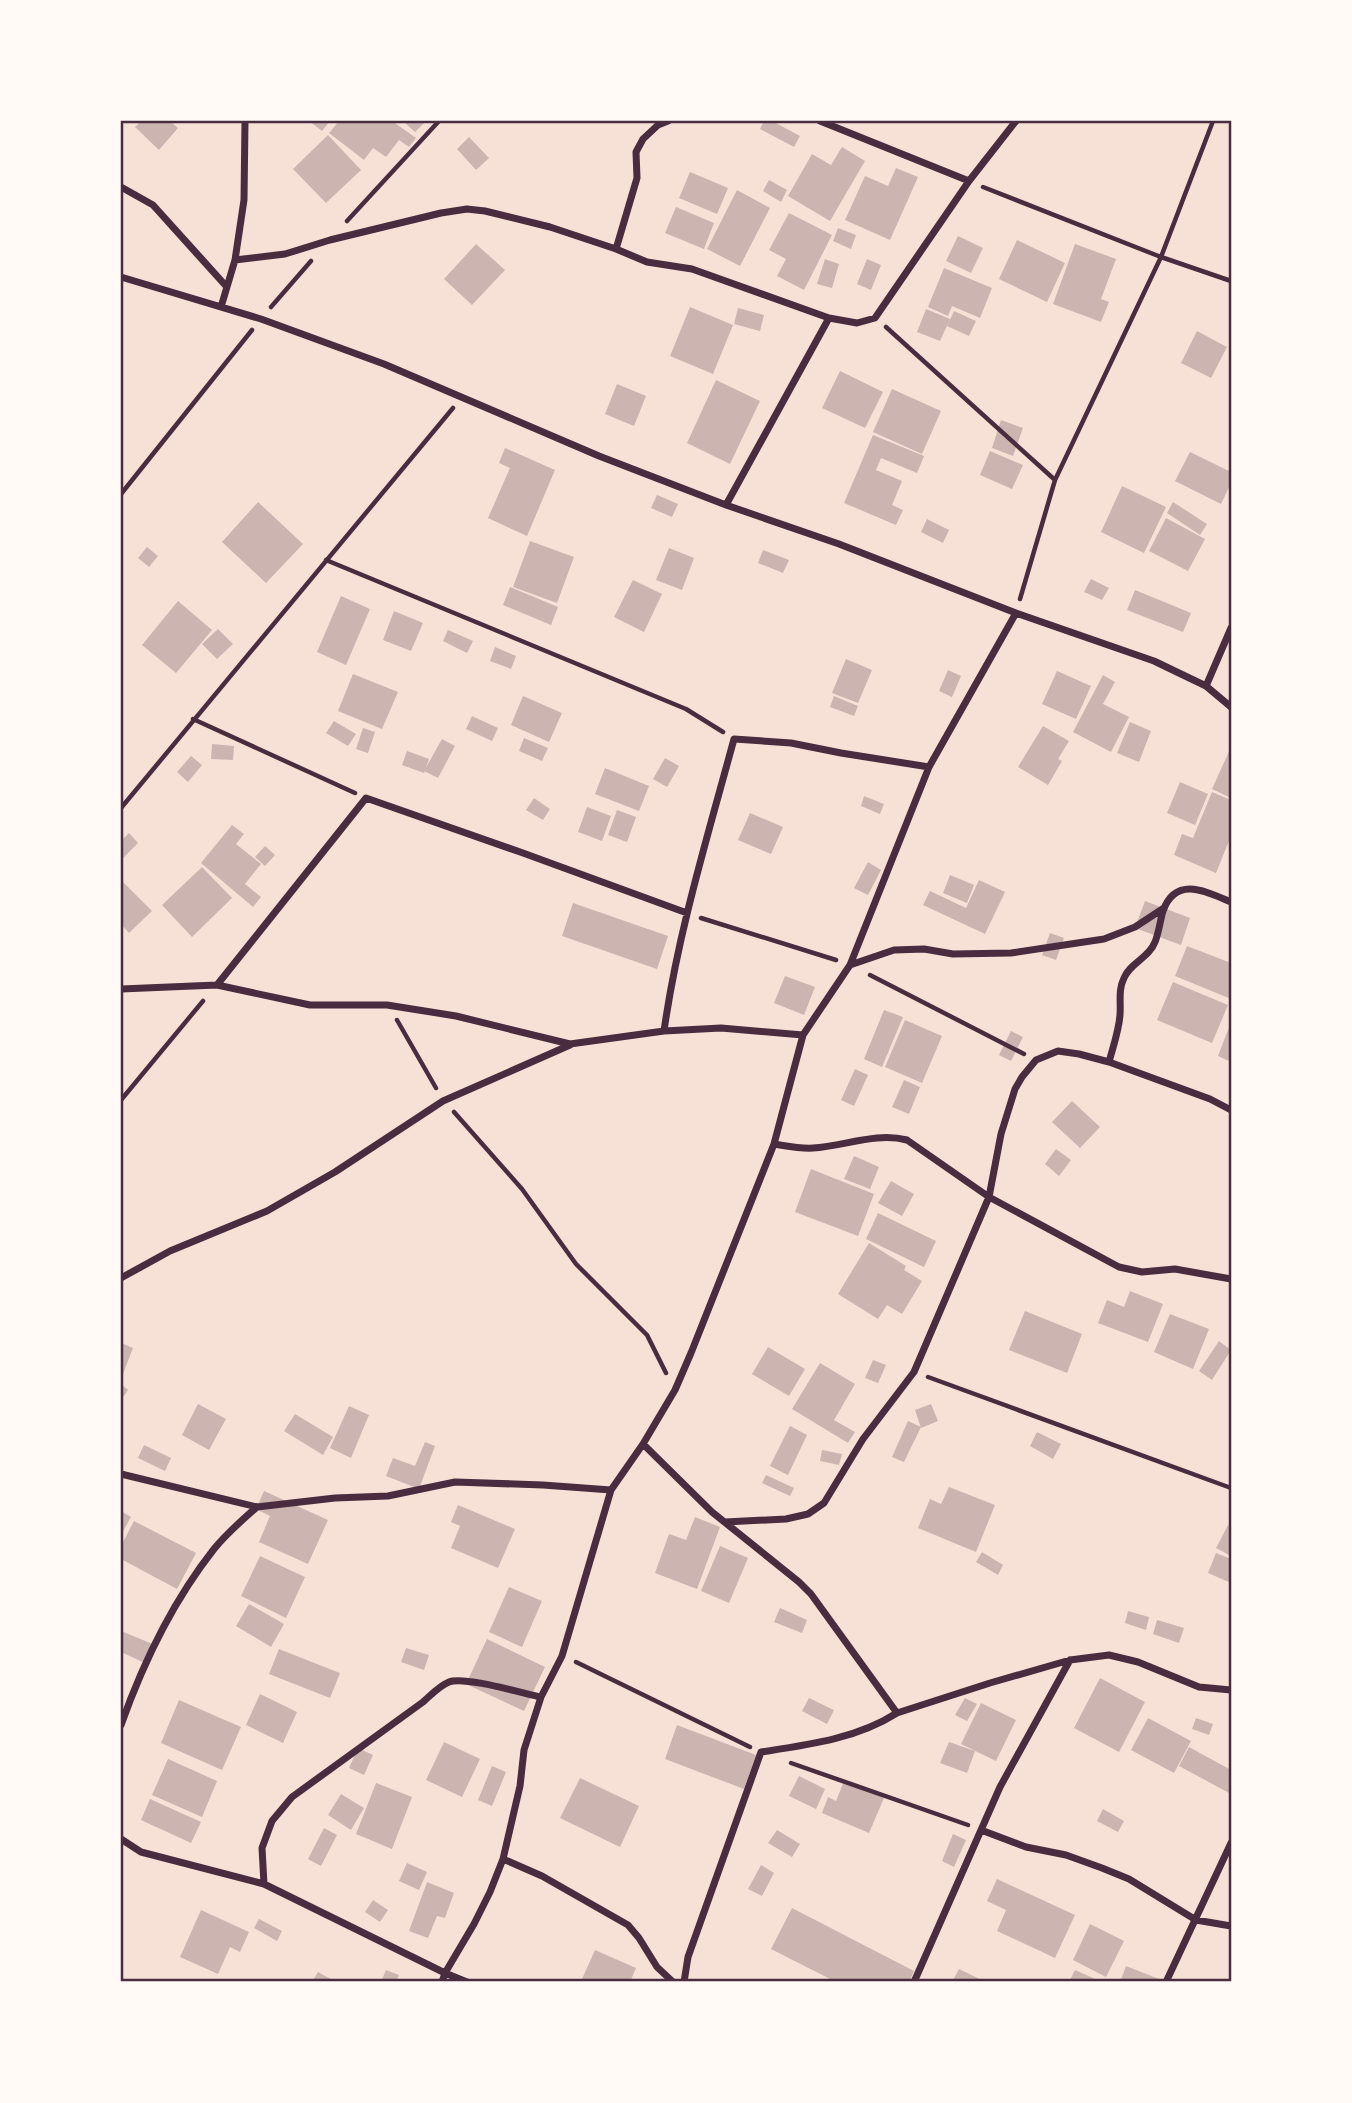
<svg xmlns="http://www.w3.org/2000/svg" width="1352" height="2103" viewBox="0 0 1352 2103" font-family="Commissioner,sans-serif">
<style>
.building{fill:#ccb4b1}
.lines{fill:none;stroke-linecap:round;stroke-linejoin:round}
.path{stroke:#4a2c40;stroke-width:4.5}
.minor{stroke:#4a2c40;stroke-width:7}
.neatline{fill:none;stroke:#4a2c40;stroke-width:2.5}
</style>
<rect width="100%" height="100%" fill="#f7e1d7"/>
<path class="building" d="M141,121h29l8,7 -19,22 -24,-23z
M309,121h21l-8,10z
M339,121h53l24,17 -7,9 -10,-7 -13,17 -13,-9 -9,12 -35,-27z
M407,121h19l-11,11 -10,-9z
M764,121h8l28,15 -6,11 -34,-18z
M328,135l33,35 -35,33 -33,-34z
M469,137l20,21 -13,12 -19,-21z
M842,147l23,14 -35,60 -42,-25 24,-42 19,11z
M896,168l22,9 -28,63 -45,-20 20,-44 23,10z
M690,172l38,16 -11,26 -38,-16z
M769,180l18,10 -6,12 -18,-11z
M737,190l33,18 -30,58 -33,-17z
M676,207l38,16 -10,26 -39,-16z
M789,213l43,22 -28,55 -27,-14 9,-17 -17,-9z
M838,228l18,7 -5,14 -18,-8z
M958,236l25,12 -12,25 -25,-12z
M1017,240l48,23 -18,39 -48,-23z
M476,244l29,26 -33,35 -28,-26z
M1075,244l41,15 -15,40 8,3 -8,20 -48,-18z
M825,259l14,5 -7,24 -15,-4z
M867,259l14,6 -10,25 -14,-6z
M944,268l48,20 -12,30 -28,-12 -4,10 -20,-9z
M690,307l43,18 -20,49 -43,-18z
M738,308l26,7 -4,16 -26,-7z
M926,309l24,10 -10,22 -23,-9z
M954,311l22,10 -7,15 -22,-10z
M1197,331l30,16 -16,31 -30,-15z
M840,371l43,21 -18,36 -43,-20z
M716,380l44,21 -30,63 -43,-21z
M617,384l29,12 -12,30 -29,-12z
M892,389l49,22 -19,43 -49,-22z
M1001,420l22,8 -10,28 -21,-8z
M873,435l51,21 -7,17 -36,-15 -5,12 26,11 -10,24 11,5 -7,15 -52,-22z
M505,448l50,22 -28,66 -39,-18 22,-50 -11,-5z
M990,451l33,14 -11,24 -32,-14z
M1190,452l41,20v11l-10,21 -46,-23z
M1122,486l44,21 -22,46 -43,-21z
M657,495l21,9 -6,13 -21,-9z
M258,502l45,42 -37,39 -44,-41z
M1173,502l34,22 -7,11 -33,-22z
M1166,518l39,21 -17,32 -39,-20z
M927,519l22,11 -6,13 -22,-11z
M530,541l44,16 -17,46 -44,-16z
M147,547l11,9 -9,11 -11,-9z
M669,548l25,10 -12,32 -26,-10z
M763,550l26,10 -6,13 -25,-10z
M1091,579l18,9 -7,12 -18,-8z
M633,580l29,14 -18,38 -30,-15z
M510,587l48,20 -7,18 -48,-20z
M1135,590l56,23 -8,19 -56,-22z
M341,596l29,13 -24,56 -29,-13z
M178,601l34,29 -36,43 -34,-28z
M394,611l29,12 -12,28 -28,-11z
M218,629l15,15 -16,15 -15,-15z
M448,630l25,11 -6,12 -24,-12z
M495,647l21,9 -5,13 -21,-8z
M846,659l26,11 -14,33 -26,-10z
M948,670l13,6 -9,21 -13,-6z
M1057,671l34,15 -15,33 -34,-15z
M353,674l45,18 -16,37 -44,-18z
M1103,675l12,7 -12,22 26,13 -18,35 -38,-20z
M523,696l39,17 -13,29 -38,-17z
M834,696l24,10 -4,10 -24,-9z
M472,716l26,12 -6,13 -26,-12z
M334,721l22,13 -8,12 -22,-13z
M1130,722l21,9 -12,31 -22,-9z
M1043,726l26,15 -11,18 4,2 -14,24 -30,-18z
M363,728l12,4 -7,21 -12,-4z
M524,738l24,10 -6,13 -23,-10z
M442,739l13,7 -17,32 -14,-7z
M212,744l22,2 -1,14 -22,-1z
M1231,747v51l-19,-9z
M407,751l22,8 -5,14 -22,-8z
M191,756l11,9 -14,17 -11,-10z
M665,758l14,8 -12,21 -14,-8z
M605,768l44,18 -10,25 -44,-17z
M1180,782l28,12 -13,31 -28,-12z
M1212,792l19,8v36l-15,37 -42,-18 8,-21 11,4z
M864,796l20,8 -4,10 -19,-8z
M534,798l16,11 -7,11 -17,-10z
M587,807l24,9 -9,25 -24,-9z
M617,810l19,7 -9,25 -19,-7z
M750,813l33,14 -12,27 -33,-14z
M232,825l12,9 -8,10 25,20 -16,20 16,13 -8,10 -52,-44z
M129,833l9,10 -15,15 -2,-3v-14z
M265,846l10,9 -10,11 -10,-9z
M868,862l13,8 -13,25 -14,-7z
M202,867l30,31 -40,39 -30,-32z
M950,875l24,10 -7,18 -24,-10z
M121,880l31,31 -23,22 -8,-9z
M979,880l26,12 -20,42 -62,-29 7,-14 36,17z
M1145,901l45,17 -9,27 -46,-17z
M573,903l95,33 -11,33 -95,-33z
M1050,933l14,5 -8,22 -14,-5z
M1187,946l44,17v36l-56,-23z
M785,976l30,11 -11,28 -30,-12z
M1173,982l55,23 -16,38 -55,-23z
M884,1010l19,7 -21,50 -18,-8z
M905,1020l37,16 -20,47 -37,-16z
M1231,1022v40l-13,-6z
M1011,1031l12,6 -12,24 -12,-6z
M855,1069l13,6 -14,31 -13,-6z
M904,1080l16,7 -11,27 -17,-7z
M1072,1101l28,26 -20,21 -28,-26z
M1056,1149l15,11 -12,16 -14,-12z
M854,1156l25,11 -9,22 -26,-10z
M811,1169l63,25 -16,42 -63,-24z
M891,1181l23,13 -12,22 -24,-13z
M878,1213l58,28 -12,26 -58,-28z
M869,1243l37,23 -2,4 18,11 -20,33 -15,-9 -9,14 -40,-25z
M1130,1291l33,13 -15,38 -50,-19 9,-23 17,7z
M1025,1311l57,23 -15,39 -58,-23z
M1170,1314l39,15 -16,40 -39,-17z
M1219,1341l12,9 -19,30 -13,-9z
M121,1343l12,5 -10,26 -2,-1z
M768,1347l37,22 -16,27 -37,-22z
M873,1360l13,5 -8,18 -13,-5z
M820,1363l35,21 -21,36 21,12 -7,11 -56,-34z
M121,1384l7,6 -7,10z
M198,1404l28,15 -17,31 -27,-15z
M931,1404l7,17 -17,7 -6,-18z
M349,1406l20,9 -18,43 -21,-10z
M295,1414l38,23 -10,18 -39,-24z
M908,1421l13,6 -17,35 -12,-5z
M790,1426l17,9 -19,40 -18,-9z
M1037,1432l24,12 -8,15 -23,-13z
M425,1442l10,4 -16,43 -33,-13 7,-18 22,8z
M144,1445l27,13 -6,13 -27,-13z
M822,1450l20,4 -3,11 -19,-4z
M766,1475l28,13 -4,8 -28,-13z
M949,1487l46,18 -19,47 -58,-24 12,-29 11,5z
M264,1491l64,29 -20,44 -49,-22 11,-26 -14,-7z
M458,1505l57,24 -17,39 -47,-20 9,-22 -9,-4z
M121,1511l10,6 -10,18z
M695,1517l25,10 -23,62 -42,-16 14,-39 17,6z
M134,1521l62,32 -19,36 -56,-30v-13z
M1228,1525l3,2v29l-15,-8z
M720,1546l28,12 -19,45 -28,-12z
M982,1552l21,13 -5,10 -22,-13z
M1216,1553l15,6v24l-23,-10z
M260,1556l45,21 -19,41 -45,-22z
M509,1587l33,14 -20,46 -33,-15z
M249,1604l35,20 -13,23 -35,-21z
M780,1608l27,12 -5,13 -28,-11z
M1128,1611l21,6 -3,13 -21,-7z
M1157,1620l27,8 -5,15 -26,-9z
M121,1631l34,14 -8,19 -26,-12z
M487,1639l58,28 -21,44 -58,-27z
M406,1648l23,7 -5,15 -23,-8z
M279,1649l61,24 -10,25 -61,-24z
M1100,1678l45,24 -26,50 -45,-24z
M260,1694l37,18 -14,31 -37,-18z
M809,1698l25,12 -7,14 -25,-13z
M965,1698l12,6 -10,17 -12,-6z
M179,1700l62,27 -19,43 -61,-27z
M981,1703l35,17 -20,41 -35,-17z
M1148,1718l43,23 -17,32 -43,-23z
M1196,1718l17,6 -4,11 -17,-6z
M677,1725l79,30 -12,34 -79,-30z
M444,1742l36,17 -18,38 -36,-17z
M949,1742l26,9 -8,22 -27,-10z
M1189,1747l42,23v24l-52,-28z
M358,1748l15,7 -9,20 -15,-7z
M168,1759l49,22 -15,36 -50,-22z
M492,1766l14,6 -14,34 -14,-6z
M799,1776l26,13 -9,20 -27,-13z
M580,1778l59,28 -19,41 -60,-29z
M844,1781l40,17 -15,35 -47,-20 6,-16 8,4z
M376,1783l36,14 -20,52 -36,-15z
M341,1794l23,14 -13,22 -23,-15z
M150,1799l51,23 -10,21 -50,-23z
M1103,1809l21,12 -6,11 -21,-11z
M324,1828l13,7 -16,31 -13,-7z
M777,1830l23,14 -8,13 -24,-14z
M953,1834l13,6 -12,27 -12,-6z
M407,1863l20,9 -8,18 -20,-9z
M761,1865l13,8 -12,23 -14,-7z
M997,1879l78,36 -20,43 -58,-27 9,-21 -19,-9z
M427,1882l27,11 -9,25 -8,-2 -9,22 -19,-7z
M373,1900l15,10 -8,12 -15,-10z
M792,1908l122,63 -5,11h-73l-65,-33z
M201,1910l48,22 -9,20 -10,-5 -12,27 -38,-17z
M259,1919l23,12 -5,10 -23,-13z
M1090,1924l34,17 -18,36 -33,-17z
M595,1950l41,18 -6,14h-41l-7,-3z
M1126,1966l33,13 -1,3h-38z
M959,1969l27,13h-34z
M386,1970l13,5 -3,7h-15z
M1075,1970l27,12h-33z
M318,1972l18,10h-24z"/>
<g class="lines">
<path class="path" d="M983,187l178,70 70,24
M347,221l92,-100
M271,307l40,-46
M886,327l169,153
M121,494l131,-164
M326,560l360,149 37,23
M1020,599l35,-119 106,-223 52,-136
M193,719l162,74
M121,808l332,-400
M701,918l135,42
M870,975l154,79
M397,1020l39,68
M121,1100l82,-99
M454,1112l68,77 54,75 71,71 19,38
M928,1377l303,111
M576,1662l174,85
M791,1763l177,62"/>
<path class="minor" d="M820,121l149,60
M121,187l32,18 73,81
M616,249l21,-71 -1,-26 7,-13 15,-14 10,-4
M235,260l50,-6 45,-14 111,-27 26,-4 18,2 65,16 66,22 31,13 45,7 137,49 28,5 18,-5 94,-137 47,-60
M121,277l140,42 123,45 215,92 127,49 113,39 177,69 138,48 52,25 25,21
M221,307l14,-47 9,-60 1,-79
M726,505l103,-187
M1206,686l25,-58
M850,965l44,-15 30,-1 29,5 58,-1 93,-14 31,-12 29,-19
M217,985l149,-187 157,55 164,60
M121,989l96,-4 93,20h77l69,11 114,28 94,-13 57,-3 82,7
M664,1031c14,-99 44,-196 70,-292l57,4 50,10 88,14
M1109,1062c4,-15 10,-32 11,-47 1,-13 -2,-25 4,-37 6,-15 25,-20 31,-36 4,-10 5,-21 8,-31 13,-36 44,-19 68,-9
M774,1144c13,2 27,5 39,4 32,-2 63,-16 94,-8l82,57 130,70 23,5 33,-3 56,10
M121,1278l49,-27 97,-40 68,-39 108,-71 127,-56
M643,1444l69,68 87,70 12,12 86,119 93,-30 80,-23 39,-5 29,7 61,25 32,3
M121,1474l136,33 78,-9 53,-2 67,-14 88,3 68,5
M725,1522l61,-3 22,-5 16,-11 39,-64 51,-67 75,-175 12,-63 14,-45 7,-12 14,-17 22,-9 21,3 30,8 101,37 21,11
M121,1725c22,-62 52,-124 93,-176 13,-16 28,-29 43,-42
M981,1830l45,17 40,8 36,13 27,11 67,41 35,6
M121,1839l20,13 123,32 181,89 22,9
M503,1859l39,17 86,49 11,13 18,29 16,15
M264,1884l-2,-36 10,-27 20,-24 131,-95c8,-7 16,-16 26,-20 15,-6 73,11 92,15
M442,1982l3,-9 29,-49 16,-32 13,-33 17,-73 4,-36 17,-53 21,-41 49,-166 32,-46 32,-54 16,-37 83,-209 29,-109 47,-70 79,-198 87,-154
M684,1982l4,-25 73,-205c47,-7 95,-13 136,-39
M914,1982l86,-195 70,-127
M1166,1982l65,-139"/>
</g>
<rect width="1352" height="2103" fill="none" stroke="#fffaf5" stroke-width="245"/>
<rect x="122" y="122" width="1108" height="1858" class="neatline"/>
</svg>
